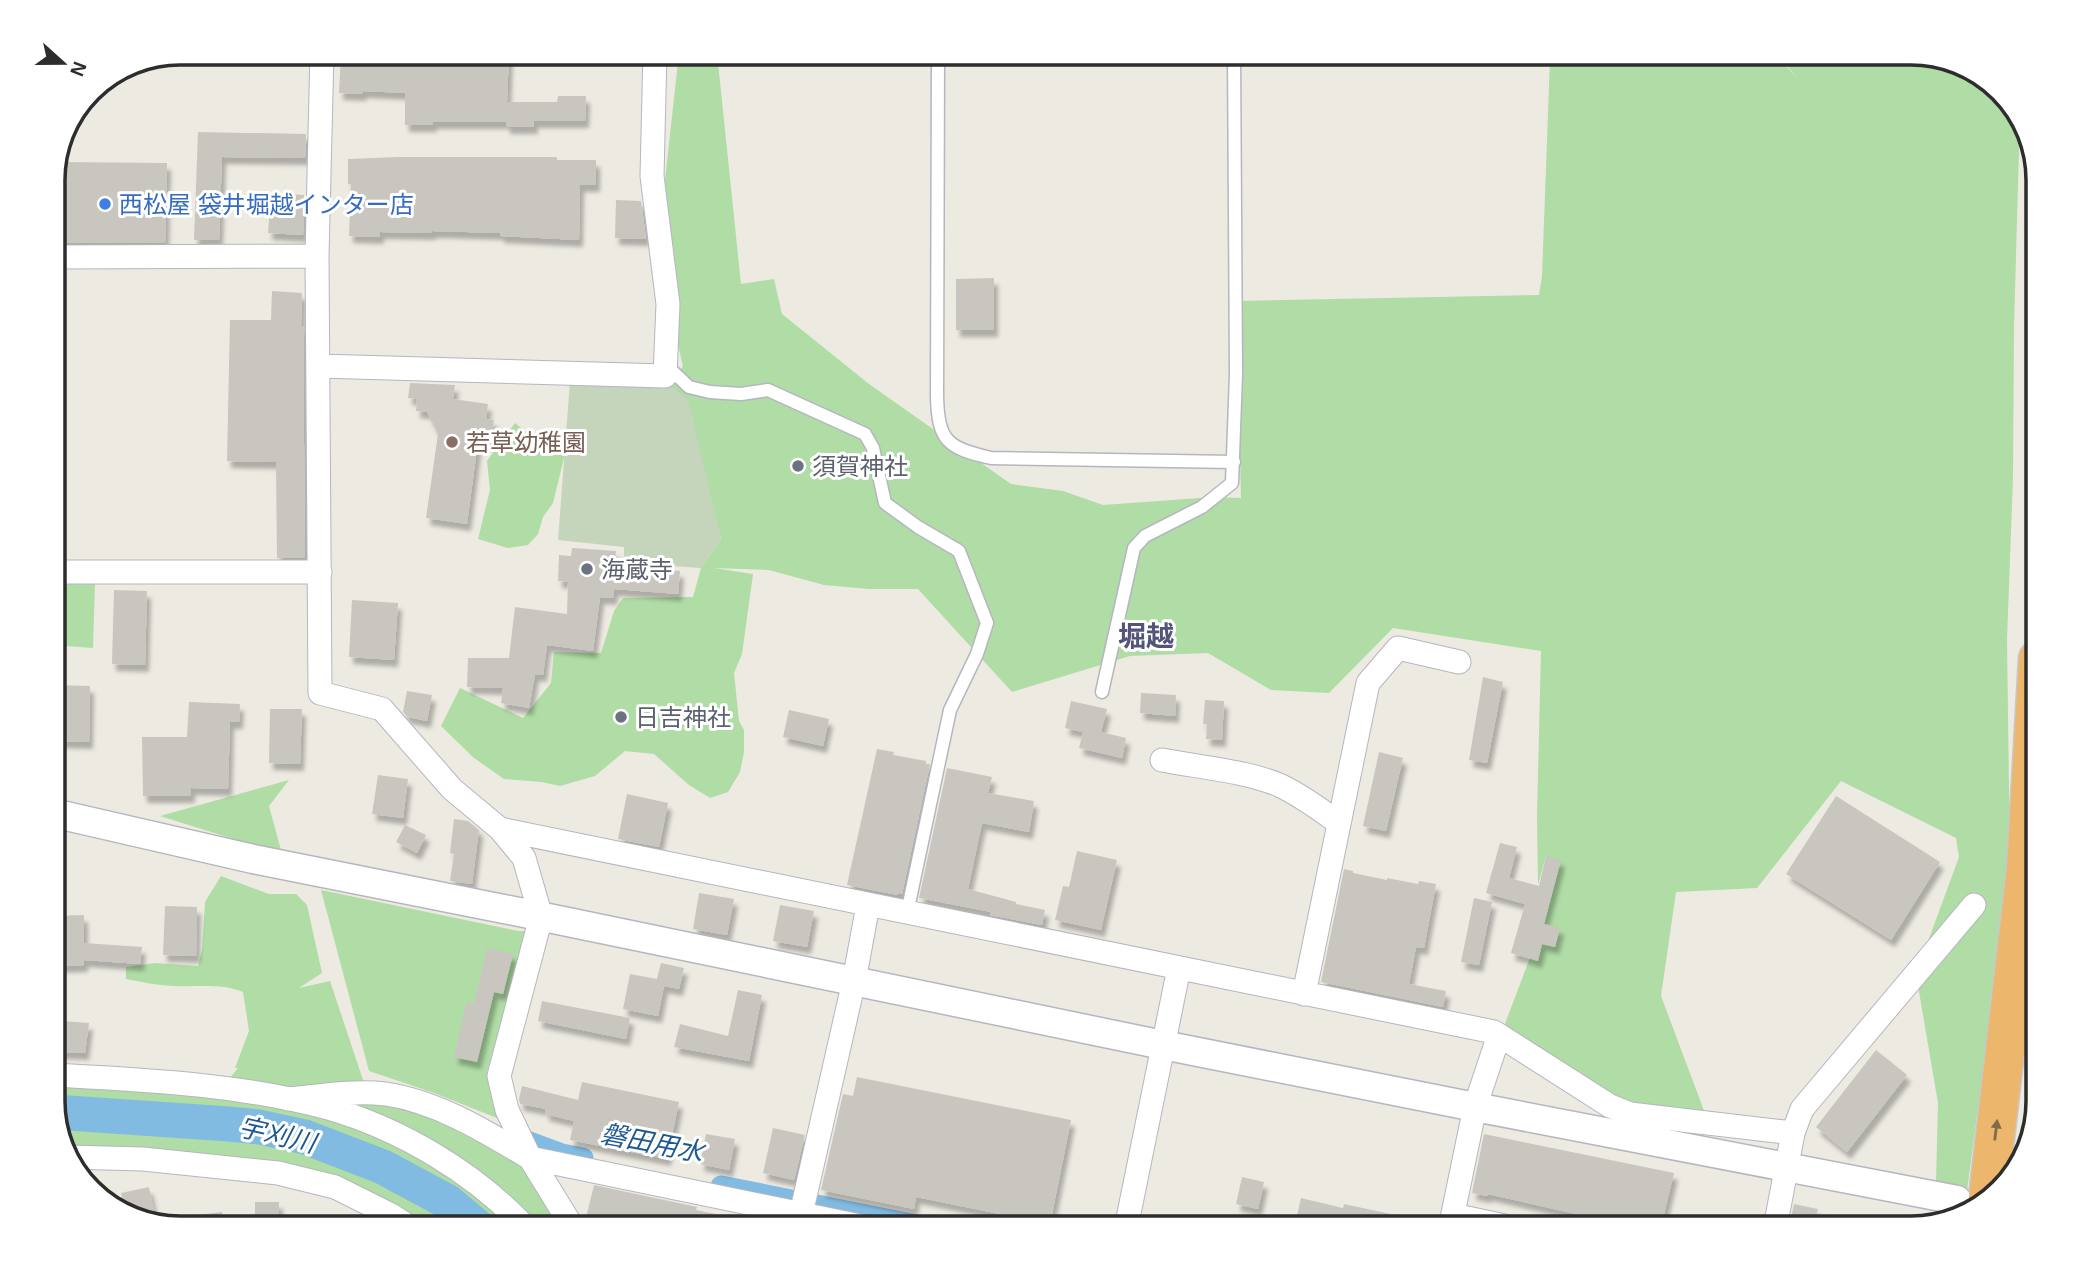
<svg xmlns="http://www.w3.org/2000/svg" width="2091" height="1281" viewBox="0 0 2091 1281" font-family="Helvetica,'Noto Sans JP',sans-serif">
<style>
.green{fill:#b0dca5}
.cemetery{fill:#c4d5bb}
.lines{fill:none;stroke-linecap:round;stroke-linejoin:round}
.canal{stroke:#82bbe2;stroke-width:21}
.river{stroke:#82bbe2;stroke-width:35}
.building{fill:#c9c6c0;filter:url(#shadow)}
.service-casing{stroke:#b5b6bf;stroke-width:15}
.minor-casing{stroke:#b5b6bf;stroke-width:25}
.tertiary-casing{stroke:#b5b6bf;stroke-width:31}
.motorway-casing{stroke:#c8c8c8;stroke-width:41}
.service{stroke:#fff;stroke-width:12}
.minor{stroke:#fff;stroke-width:23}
.tertiary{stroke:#fff;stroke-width:28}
.motorway{stroke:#ecb66d;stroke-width:38}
.oneway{fill:#836b4a}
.shop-dot{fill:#3f7fe0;stroke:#fff;stroke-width:2.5}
.education-dot{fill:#8d6e63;stroke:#fff;stroke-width:2.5}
.worship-dot{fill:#6b7280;stroke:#fff;stroke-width:2.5}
.labels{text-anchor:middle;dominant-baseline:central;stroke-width:6;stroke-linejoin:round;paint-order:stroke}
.shop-label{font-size:24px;fill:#366cbe;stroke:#fff;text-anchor:start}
.education-label{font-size:24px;fill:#785e54;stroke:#fff;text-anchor:start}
.worship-label{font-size:24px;fill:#5b616d;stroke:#fff;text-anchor:start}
.water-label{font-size:26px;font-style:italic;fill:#1e5991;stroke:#fff}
.quarter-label{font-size:28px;font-weight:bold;fill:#525479;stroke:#fff}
.rim{fill:none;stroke:#2d2d2d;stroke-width:3.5}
</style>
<defs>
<filter id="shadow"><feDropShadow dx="4" dy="7" stdDeviation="2" flood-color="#0004"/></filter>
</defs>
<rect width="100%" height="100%" fill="#edeae2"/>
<path class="green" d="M1595,52l179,1 24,26 -22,-26h135l64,17 45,45 -6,211 -1,151 -6,163 3,226 -46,348 -29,8 3,-119 -22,-129 43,-117 -3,-19 -115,-57 -84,107 -81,4 -15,104 48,128 -60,-7 -146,-88 45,-119 -2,-54 -8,29 -1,-69 4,-165 -148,-23 -64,65 -58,-3 -63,-37 -78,3 -118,36 -94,-103h-49l-45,-4 -55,-15 -55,-2 39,6 -11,80 -8,19 5,48 5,9v22l-4,20 -12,20 -18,6 -21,-13 -35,-31 -29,-3 -30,25 -35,10 -18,-4 -38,-3 -30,-21 -33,-32 19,-38 63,30 28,-35 3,-31 47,1 13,-42 9,-13 70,-1 8,-29 20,-29 -21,-77 -30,-76 13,-20 -15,-62 -9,-70 20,-181h38l24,231 33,-5 8,35 87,70 142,100 52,7 40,14 111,-8 27,1 -5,-197 303,-6 3,-19 8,-217z
M515,423l24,19 26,12 -12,49 -10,14 -5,17 -10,11 -20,3 -30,-9 12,-49 -3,-29z
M53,582h42l-2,66 -40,-3z
M289,780l-20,26 13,48 -122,-38z
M221,876l48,18h27l11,11 15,68 -23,15 31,-7 35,105 -86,12 -49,-20 8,-10h-3l14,-37 -6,-39c-22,-9 -43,-5 -67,-6 -16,0 -34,-4 -50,-7v-12l29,-4 43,3 4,-16 3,-48z
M321,890l197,41h9l-40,141 15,48 -68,-27 -65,-22z
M53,1077l256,27 64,-10 157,64 38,70h-151l-95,-50 -257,-28 -12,-41z"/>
<path class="cemetery" d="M570,381l100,5 18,14 33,139 -20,29 -77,-5v-16l-66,-7z"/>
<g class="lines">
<path class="canal" d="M511,1135l51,19 21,4
M721,1186l211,42"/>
<path class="river" d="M54,1112l175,12 30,3 46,10 78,30 65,35 31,26"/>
</g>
<path class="building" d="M341,52h168l-2,50h50l1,-6h28l-1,25h-51v6h-28v-5h-73v3h-28v-32l-42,-2 -1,3 -23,-1z
M198,132l108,2 -1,24 -83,-1 -3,83h-25z
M399,157h158v3h39v25h-16l-1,55 -79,-4v-3l-68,-2v2l-52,-1v5l-31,-1 2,-52h-3v-25z
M57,162l110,1 -2,80h-111l1,-77z
M271,193l33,2 -1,40 -35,-2z
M616,200l25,1 5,38 -31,-1z
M994,278v52h-38v-51z
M272,291l30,2 -1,33h2l2,232h-28l-1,-96 -49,-1 3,-141h41z
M410,383l45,2 -2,14 35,5 -2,15 8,1 -4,23 -12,-2 -11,83 -41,-6 12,-84 -11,-22 -11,-1 1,-12 -9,-1z
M572,548l44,3 -1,15 65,5 -2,23 -64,-5 -1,9 -13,-1 -7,54 -46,-6 -4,30 -8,-1 -6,34 -28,-5 2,-15 -36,-1 1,-29h41l6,-51 52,7 1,-32 -10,-1 1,-26 12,1z
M114,590l33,1 -2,74 -33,-1z
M352,600l46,3 -4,57 -45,-3z
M1483,677l20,5 -16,81 -18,-3z
M53,685l37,1 -1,56 -36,-1z
M407,691l25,4 -5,26 -19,-4 -5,-5z
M1141,693l35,2 -1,21 -35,-3z
M1205,700l19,1 -2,39 -16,-1 1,-15h-4z
M1071,701l36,8 -6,23 25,6 -4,20 -43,-10 4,-16 -18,-4z
M189,702l51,2 -1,18h-9l-2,67 -37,-1v8h-48l-1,-59h45z
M270,709h32l-2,55 -31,-1z
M789,710l40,9 -6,27 -40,-9z
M877,749l17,3 -1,3 33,6v3h4l-28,130 -4,-1v2l-51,-10z
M1379,752l24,6 -17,73 -23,-5z
M947,768l45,9 -4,16 46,8 -5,31 -47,-9 -14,66 48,13v2l29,6 -3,15 -52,-10 1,-3 -72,-14z
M378,775l30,4 -5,39 -31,-4z
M627,794l41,9 -9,44 -41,-8z
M1836,796l104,66 -49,78 -105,-66z
M454,819l14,2 11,9 -7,54 -22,-3 4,-27 -4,-1z
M405,825l21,10 -9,18 -21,-11z
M1500,843l17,4 -8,31 30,8 7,-30 15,4 -17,64 16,4 -5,19 -13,-3 -4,17 -27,-8 14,-49 -39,-11z
M1077,851l40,9 -16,70 -46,-10 8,-34 6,1z
M1344,869l9,2v2l34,7v-2l31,6 1,-3 17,3 -12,64 -8,-1 -7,37 37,7 -3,16 -122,-25z
M699,893l35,6 -7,36 -34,-6z
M1474,898l18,4 -13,63 -18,-3z
M780,905l34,6 -7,36 -34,-6z
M165,906l32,1 -1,49 -33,-1z
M84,915v28l58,4 -2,17 -56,-4v5l-31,1v-50z
M487,948l26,6 -10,40 -9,-2 -17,70 -23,-5 13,-55 7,2z
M661,963l23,5 -5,21 -15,-3 -6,30 -35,-7 7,-35 27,5z
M738,990l24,5 -13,66 -75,-14 6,-23 48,12z
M542,1001l88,17 -4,21 -88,-18z
M61,1021l28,2 -4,30 -26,-1z
M1876,1050l31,25 -60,77 -31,-25z
M857,1077l214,43 -21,104 -134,-27 -2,12 -93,-19 22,-96 10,2z
M582,1082l97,20 -12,57 -97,-19 4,-19 -29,-7 1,-5 -26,-5 -1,-5 3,-13 56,14z
M773,1128l32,7 -11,45 -31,-7z
M706,1134l29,5 -6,31 -29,-6z
M1484,1134l190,39 -13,53 -34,-8 -2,7 -137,-31 -1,2 -15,-3z
M1242,1177l22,5 -6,27 -22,-5z
M594,1185l103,22 -1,3 54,11 -1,7h-162l-2,-6z
M149,1187l7,35 -30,-8 -5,-21z
M1301,1198l42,10 1,-4 84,18 -1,6h-117l-15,-3z
M255,1202h24v26h-24z
M1794,1204l24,5 -4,19h-25z
M222,1212l2,16h-44l-8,-2v-8z"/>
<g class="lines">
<g class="service-casing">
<path id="service" d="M938,52l-1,344c1,46 11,52 54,62l243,4
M666,365l23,22 21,5 31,2 27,-4 97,44 8,14 12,55 33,24 41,24 28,72 -10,31 -27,56 -43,203
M1102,692l32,-144 11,-12 57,-29 30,-24 4,-109 -2,-322"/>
</g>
<g class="minor-casing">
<path id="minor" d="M322,52l-5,204 3,437 62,16 70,80 48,40 24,29 17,59 -42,159 8,34 23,48 43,70
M53,257l264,-1
M319,366l346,10 3,-72 -16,-128 3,-124
M53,572h267
M1162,760c36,7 84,11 117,25 22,10 40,24 60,38
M500,829l994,203 116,74 20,8 163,19
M1304,994l64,-311 30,-35 61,14
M53,1075c92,5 186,9 275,33 73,21 147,65 198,120
M288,1099c31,-3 66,-9 98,-5 52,8 99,37 144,64l340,70
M67,1157l76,2 135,14 57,14 56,28 20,13
M801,1214l53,-233 14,-76
M1453,1215l61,13
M1126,1228l53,-260
M1450,1228l25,-121 24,-72
M1775,1228l18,-95 9,-24 172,-204"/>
</g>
<g class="tertiary-casing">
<path id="tertiary" d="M53,813l200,46 281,56 629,130 312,62 482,93"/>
</g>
<g class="motorway-casing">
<path id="motorway" d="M1988,1198l38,-329 12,-210"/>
</g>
<use href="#service" class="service"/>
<use href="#minor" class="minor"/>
<use href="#tertiary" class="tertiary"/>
<use href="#motorway" class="motorway"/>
</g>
<defs><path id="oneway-solid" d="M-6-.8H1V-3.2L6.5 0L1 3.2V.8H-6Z" transform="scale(1.75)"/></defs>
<use class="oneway" href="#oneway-solid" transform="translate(1996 1130) rotate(-83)"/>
<circle class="shop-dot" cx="105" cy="204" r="7"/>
<circle class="education-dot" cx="452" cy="442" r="7"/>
<g class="worship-dot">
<circle cx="798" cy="466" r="7"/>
<circle cx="587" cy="569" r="7"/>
<circle cx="621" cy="717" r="7"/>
</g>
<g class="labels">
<g class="shop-label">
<text x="119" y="204">西松屋 袋井堀越インター店</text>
</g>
<g class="education-label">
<text x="466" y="442">若草幼稚園</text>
</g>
<g class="worship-label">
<text x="812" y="466">須賀神社</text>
<text x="601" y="569">海蔵寺</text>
<text x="635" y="717">日吉神社</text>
</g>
<g class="water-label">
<text transform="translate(277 1135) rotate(13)">宇刈川</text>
<text transform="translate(652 1143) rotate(11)">磐田用水</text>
</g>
<g class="quarter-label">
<text x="1146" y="636">堀越</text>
</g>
</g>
<path d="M0 0H2091V1281H0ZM180 65H1911A115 115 0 0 1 2026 180V1101A115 115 0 0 1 1911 1216H180A115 115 0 0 1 65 1101V180A115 115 0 0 1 180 65Z" fill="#fff" fill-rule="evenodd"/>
<path class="rim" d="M180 65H1911A115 115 0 0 1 2026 180V1101A115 115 0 0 1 1911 1216H180A115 115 0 0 1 65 1101V180A115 115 0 0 1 180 65Z"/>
<g transform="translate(63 63) rotate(111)" stroke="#ffffff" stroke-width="5" paint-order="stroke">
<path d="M0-5L12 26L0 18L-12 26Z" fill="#2d2d2d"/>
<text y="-10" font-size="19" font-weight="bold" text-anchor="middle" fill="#2d2d2d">N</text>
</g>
</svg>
